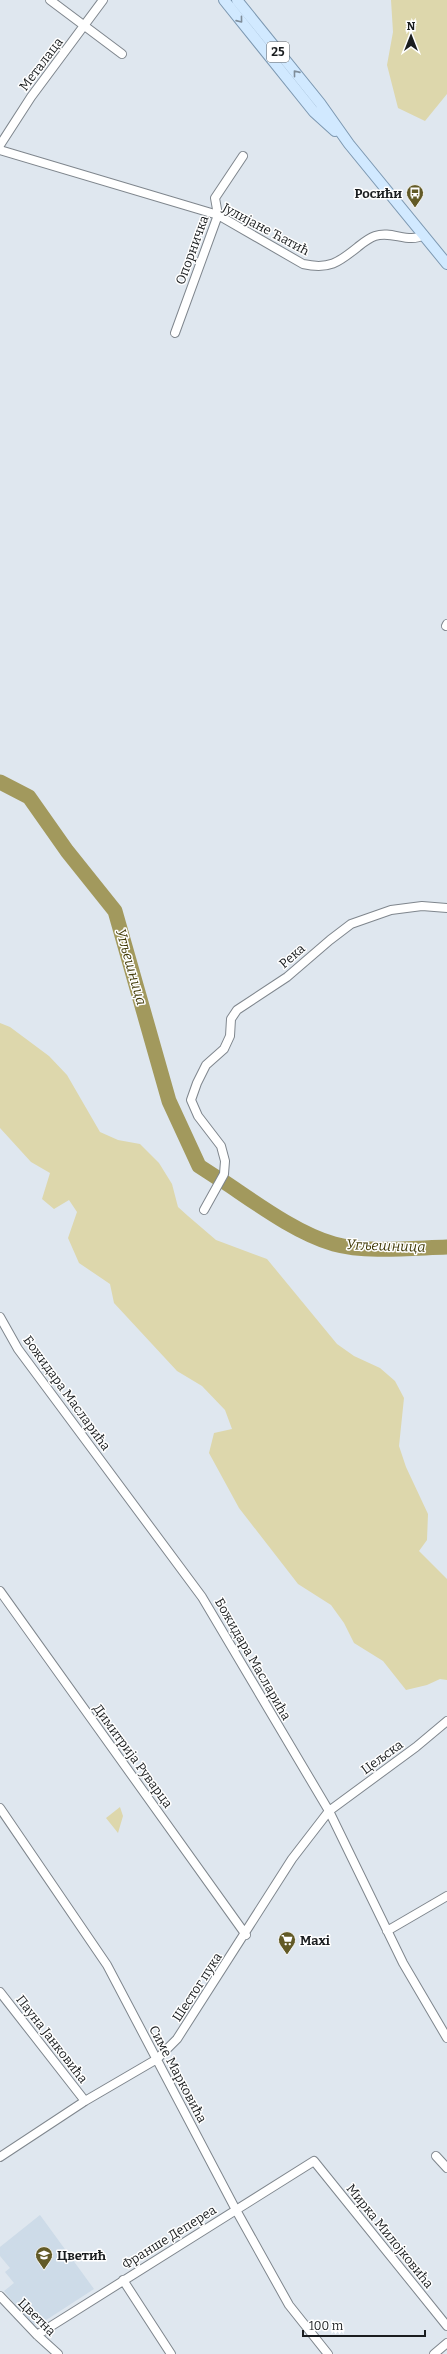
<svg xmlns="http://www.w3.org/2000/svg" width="447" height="2354" viewBox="0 0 447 2354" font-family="Bitter,serif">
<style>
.built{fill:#cddbe8}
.green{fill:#ddd7ac}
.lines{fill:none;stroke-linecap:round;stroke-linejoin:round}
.river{stroke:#a2995d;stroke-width:15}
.minor-casing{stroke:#7f868d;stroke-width:10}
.major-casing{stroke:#7d98b1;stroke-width:12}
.minor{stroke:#fff;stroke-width:8}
.major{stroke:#d1e9ff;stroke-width:10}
.oneway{stroke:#7f8d9a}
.labels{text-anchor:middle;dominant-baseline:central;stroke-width:3;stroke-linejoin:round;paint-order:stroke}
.shield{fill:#fff;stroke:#5f6162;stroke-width:1}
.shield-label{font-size:12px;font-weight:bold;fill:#1a1d1f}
.street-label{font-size:13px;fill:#1a1d1f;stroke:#fff}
.poi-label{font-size:13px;font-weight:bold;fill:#1a1d1f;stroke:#fff;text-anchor:start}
.water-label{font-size:14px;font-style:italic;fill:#403906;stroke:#fff}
</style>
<rect width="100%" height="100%" fill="#dfe7ef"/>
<path class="built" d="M40,2215l54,74 -54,35 -8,1 -28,-34 10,-8 -9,-11 5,-4 -10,-12v-9z"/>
<path class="green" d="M391,0h56v94l-22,27 -27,-13 -11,-43 6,-33z
M0,1023l10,4 39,29 18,19 33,57 18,8 22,4 19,19 13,21 6,23 10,9 28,24 51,19 70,85 17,12 26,12 15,13 9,17 -5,48 7,21 22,47 -1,26 -8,11 28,28v101l-7,-1 -13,6 -21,5 -23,-29 -29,-18 -10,-20 -13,-18 -33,-21 -59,-76 -30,-55 5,-20 18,-4 -7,-19 -23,-24 -25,-15 -63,-68 -4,-19 -31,-21 -11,-25 9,-26 -8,-12 -15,9 -12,-10 8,-26 -19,-11 -31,-34z
M120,1807l3,9 -5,17 -12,-15z"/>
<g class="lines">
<path class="river" d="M0,782l29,15 38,54 48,60 54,190 30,65 20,13
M223,1181c33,22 73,52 111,63 32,9 79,4 113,3"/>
<g class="minor-casing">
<path id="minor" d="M50,0l72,54
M0,145l31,-48 72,-97
M0,150l218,65 85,49c27,6 36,-2 56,-18 5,-4 10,-8 16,-10 17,-6 33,8 49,-1
M175,333l43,-118 -3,-17 28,-42
M446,626l1,-2
M204,1210l20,-36 1,-13 -4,-15 -23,-30 -7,-16 6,-17 9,-18 18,-16 6,-13 1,-17 6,-9 50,-33 43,-37 21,-16 40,-14 31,-4 25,2
M0,1317l18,32 184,248 127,214 74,152 44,75
M0,1591l246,344
M0,1808l107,157 129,245 53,95 39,49
M387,1931l60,-35
M0,1992l85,109
M436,2156l11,12
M0,2157l85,-56 72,-42 20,-20 115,-180 37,-48 87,-64 31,-26
M123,2280l48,74
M0,2296l37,39 21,19
M37,2335l277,-174 133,165
M434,2354l13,-11"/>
</g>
<g class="major-casing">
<path id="major" d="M224,0l90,112 21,19
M237,0l83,103 29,41 98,120"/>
</g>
<use href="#minor" class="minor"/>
<use href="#major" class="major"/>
</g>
<defs><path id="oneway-chevron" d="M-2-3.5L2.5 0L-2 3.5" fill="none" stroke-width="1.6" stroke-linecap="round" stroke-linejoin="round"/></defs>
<g class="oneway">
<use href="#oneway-chevron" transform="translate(240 20) rotate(51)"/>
<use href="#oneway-chevron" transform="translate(296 73) rotate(-129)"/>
</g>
<defs>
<g id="bus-pin" transform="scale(0.9)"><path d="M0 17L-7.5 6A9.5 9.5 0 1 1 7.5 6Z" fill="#625a26" stroke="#fff"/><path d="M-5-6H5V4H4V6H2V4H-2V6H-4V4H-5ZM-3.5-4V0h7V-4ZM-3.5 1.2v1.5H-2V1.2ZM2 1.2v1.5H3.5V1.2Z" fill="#fff"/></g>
<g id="supermarket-pin" transform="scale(0.9)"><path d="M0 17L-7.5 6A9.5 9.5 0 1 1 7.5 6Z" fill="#625a26" stroke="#fff"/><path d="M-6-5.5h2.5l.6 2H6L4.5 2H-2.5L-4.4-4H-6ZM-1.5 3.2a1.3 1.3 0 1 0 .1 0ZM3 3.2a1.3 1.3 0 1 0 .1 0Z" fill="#fff"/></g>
<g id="school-pin" transform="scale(0.9)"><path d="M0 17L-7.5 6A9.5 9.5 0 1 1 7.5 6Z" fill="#625a26" stroke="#fff"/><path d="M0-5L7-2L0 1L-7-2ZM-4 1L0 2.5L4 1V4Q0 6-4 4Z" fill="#fff"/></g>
</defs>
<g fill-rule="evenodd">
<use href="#bus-pin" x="415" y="193"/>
<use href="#supermarket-pin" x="287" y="1940"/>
<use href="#school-pin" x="44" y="2255"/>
</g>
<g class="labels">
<rect class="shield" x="267" y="42" width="22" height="20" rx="3"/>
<g class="shield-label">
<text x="278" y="52">25</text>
</g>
<g class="street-label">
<text transform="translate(41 64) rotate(-53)">Металаца</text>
<text transform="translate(266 229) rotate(28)">Јулијане Ћатић</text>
<text transform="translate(192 250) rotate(-70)">Опорничка</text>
<text transform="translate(292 956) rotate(-41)">Река</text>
<text transform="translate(67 1393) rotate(54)">Божидара Масларића</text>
<text transform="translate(253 1659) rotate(60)">Божидара Масларића</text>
<text transform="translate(133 1756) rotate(54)">Димитрија Руварца</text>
<text transform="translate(382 1757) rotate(-36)">Цељска</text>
<text transform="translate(197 1987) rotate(-57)">Шестог пука</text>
<text transform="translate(52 2039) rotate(52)">Пауна Јанковића</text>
<text transform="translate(178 2074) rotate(62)">Симе Марковића</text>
<text transform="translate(390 2236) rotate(51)">Мирка Милојковића</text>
<text transform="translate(169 2237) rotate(-32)">Франше Депереа</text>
<text transform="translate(37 2317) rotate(45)">Цветна</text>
</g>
<g class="poi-label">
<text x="402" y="193" text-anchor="end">Росићи</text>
<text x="300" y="1940">Maxi</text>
<text x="57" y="2255">Цветић</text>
</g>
<g class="water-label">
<text transform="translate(131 967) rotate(74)">Угљешница</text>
<text transform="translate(386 1246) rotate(2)">Угљешница</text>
</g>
</g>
<g transform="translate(411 36)" stroke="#ffffff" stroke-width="3" paint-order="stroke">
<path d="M0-3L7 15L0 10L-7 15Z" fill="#1a1d1f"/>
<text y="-6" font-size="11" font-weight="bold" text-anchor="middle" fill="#1a1d1f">N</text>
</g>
<path d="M303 2330v6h122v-6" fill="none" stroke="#1a1d1f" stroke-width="2"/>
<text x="309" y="2330" font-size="12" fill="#1a1d1f" stroke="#ffffff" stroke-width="3" paint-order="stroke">100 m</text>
</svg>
